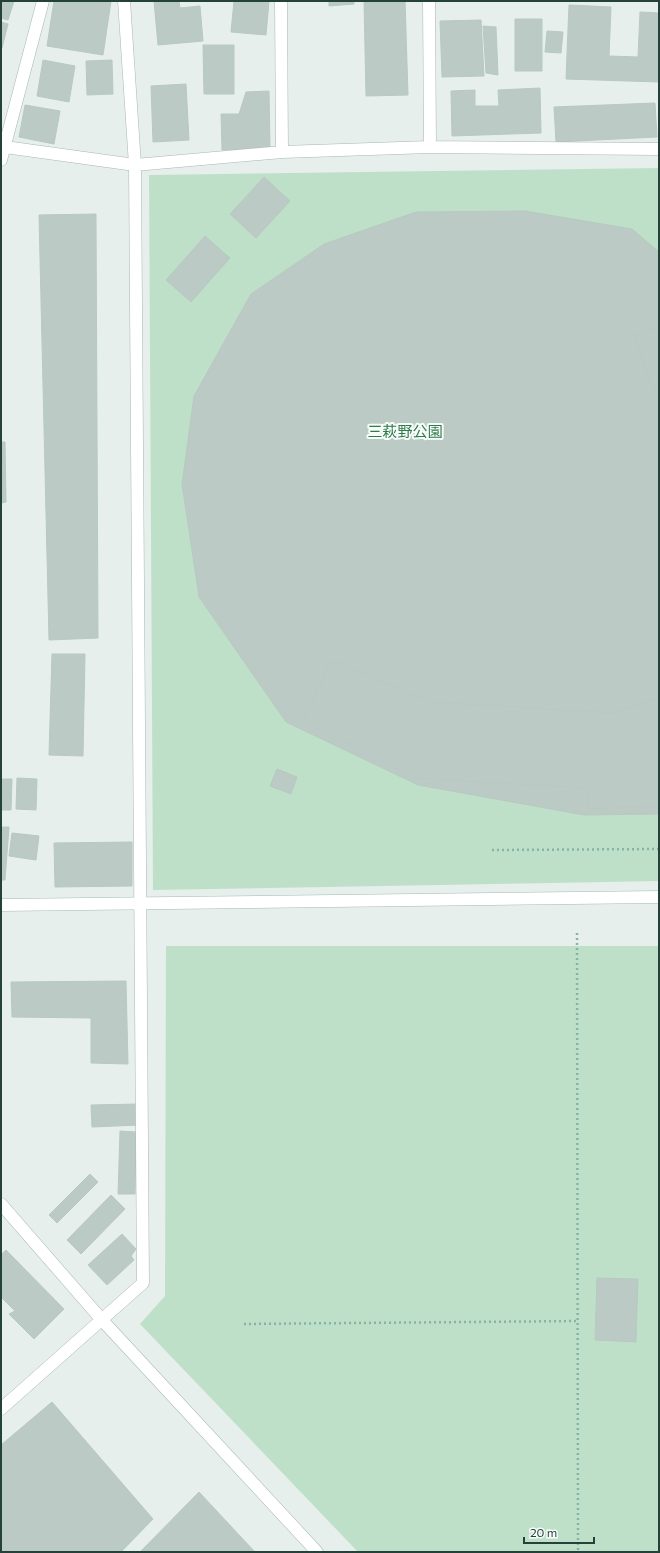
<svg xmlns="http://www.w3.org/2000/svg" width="660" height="1553" viewBox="0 0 660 1553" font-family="Commissioner,'Noto Sans JP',sans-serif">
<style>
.park{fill:#bfe0c8}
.building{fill:#bbcac4;stroke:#b8c9c2}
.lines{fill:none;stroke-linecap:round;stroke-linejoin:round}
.street-casing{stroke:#a8b8b2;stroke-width:13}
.secondary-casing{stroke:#a4bbb3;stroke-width:13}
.path{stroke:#86b3a5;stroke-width:2.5;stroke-dasharray:2 3;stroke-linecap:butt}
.street{stroke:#fff;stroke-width:12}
.secondary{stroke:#fff;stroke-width:12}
.labels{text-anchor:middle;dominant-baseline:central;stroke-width:4;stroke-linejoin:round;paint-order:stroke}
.park-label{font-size:15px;fill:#2d7a4b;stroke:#f7fbf9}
</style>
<rect width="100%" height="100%" fill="#e6efeb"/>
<path class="park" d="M659,168v713l-506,9 -4,-715z
M166,946h493v606h-301l-218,-228 25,-28z"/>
<path class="building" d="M1,1h13l-6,19 -7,-2z
M54,1h57l-8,54 -56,-9z
M154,1h25l1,7 20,-2 3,35 -45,4z
M234,1h35l-3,34 -35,-3z
M329,1h25v3l-25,2z
M364,1h41l3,94 -42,1z
M569,5l42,2 -2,49 29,1 2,-45 19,1v69l-93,-3z
M515,19h27v52h-27z
M481,20l3,56 -42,1 -2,-56z
M1,22l7,2 -6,24h-1z
M483,26l13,1 2,48 -12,-2z
M547,31l16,1 -2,21 -16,-1z
M203,45h31v49h-30z
M43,60l32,6 -6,36 -32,-6z
M112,60l1,34 -26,1 -1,-34z
M186,84l3,56 -36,2 -2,-56z
M540,88l1,45 -89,3 -1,-45 24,-1v16h24l-1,-16z
M269,91l1,58 -48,1 -1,-36h18l7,-22z
M655,103l2,34 -101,5 -2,-35z
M25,105l35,6 -6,33 -35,-7z
M264,177l26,24 -34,37 -26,-24z
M525,211l107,18 27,23v562l-75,1 -166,-30 -132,-63 -87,-125 -17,-113 12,-88 57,-102 73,-50 92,-32z
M96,214l2,424 -49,2 -10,-425z
M205,236l25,22 -39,44 -25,-22z
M659,326v76l-25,-65z
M1,442h4l1,60 -5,1z
M52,654h33l-2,102 -34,-1z
M332,660l98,42 186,11 39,-14 4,-4v111l-69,3 -4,-21 -172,-10 -110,-59z
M277,769l20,8 -6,17 -21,-8z
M17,778l20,1 -1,31 -20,-1z
M1,779h11l-1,31h-10z
M1,827h8l-4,53h-4z
M12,833l27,3 -3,24 -27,-4z
M132,842v44l-77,1 -1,-44z
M126,981l2,83 -37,-1v-45l-79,-1 -1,-35z
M138,1104l1,21 -47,2 -1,-22z
M120,1131l16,1 -1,62h-17z
M90,1174l8,8 -41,41 -8,-8z
M111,1195l14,14 -44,45 -14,-14z
M122,1234l14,15 -5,7 3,4 -27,25 -19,-20z
M6,1250l58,59 -30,30 -25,-25 6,-3 -14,-14v-42z
M597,1278l41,1 -2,63 -41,-2z
M52,1402l101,117 -32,33h-120v-107z
M199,1492l56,60h-115z"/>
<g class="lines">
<g class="street-casing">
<path id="street" d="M281,1l1,151
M429,1l1,146
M1,144l4,3 130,18 147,-13 148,-5 229,2
M1,160l42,-159
M1,1204l101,116 215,232
M1,1409l142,-126 -8,-1118 -11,-164"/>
</g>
<g class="secondary-casing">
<path id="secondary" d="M1,905l658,-8"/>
</g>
<path class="path" d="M492,850l167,-1
M577,933l1,619
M244,1324l334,-3"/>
<use href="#street" class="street"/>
<use href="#secondary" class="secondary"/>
</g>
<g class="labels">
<g class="park-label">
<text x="405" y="431">三萩野公園</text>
</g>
</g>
<rect width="660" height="1553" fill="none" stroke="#24423a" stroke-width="4"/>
<path d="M524 1537v6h70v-6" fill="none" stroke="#24423a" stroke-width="2"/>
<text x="530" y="1537" font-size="12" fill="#24423a" stroke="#f7fbf9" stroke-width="3" paint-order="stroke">20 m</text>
</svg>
